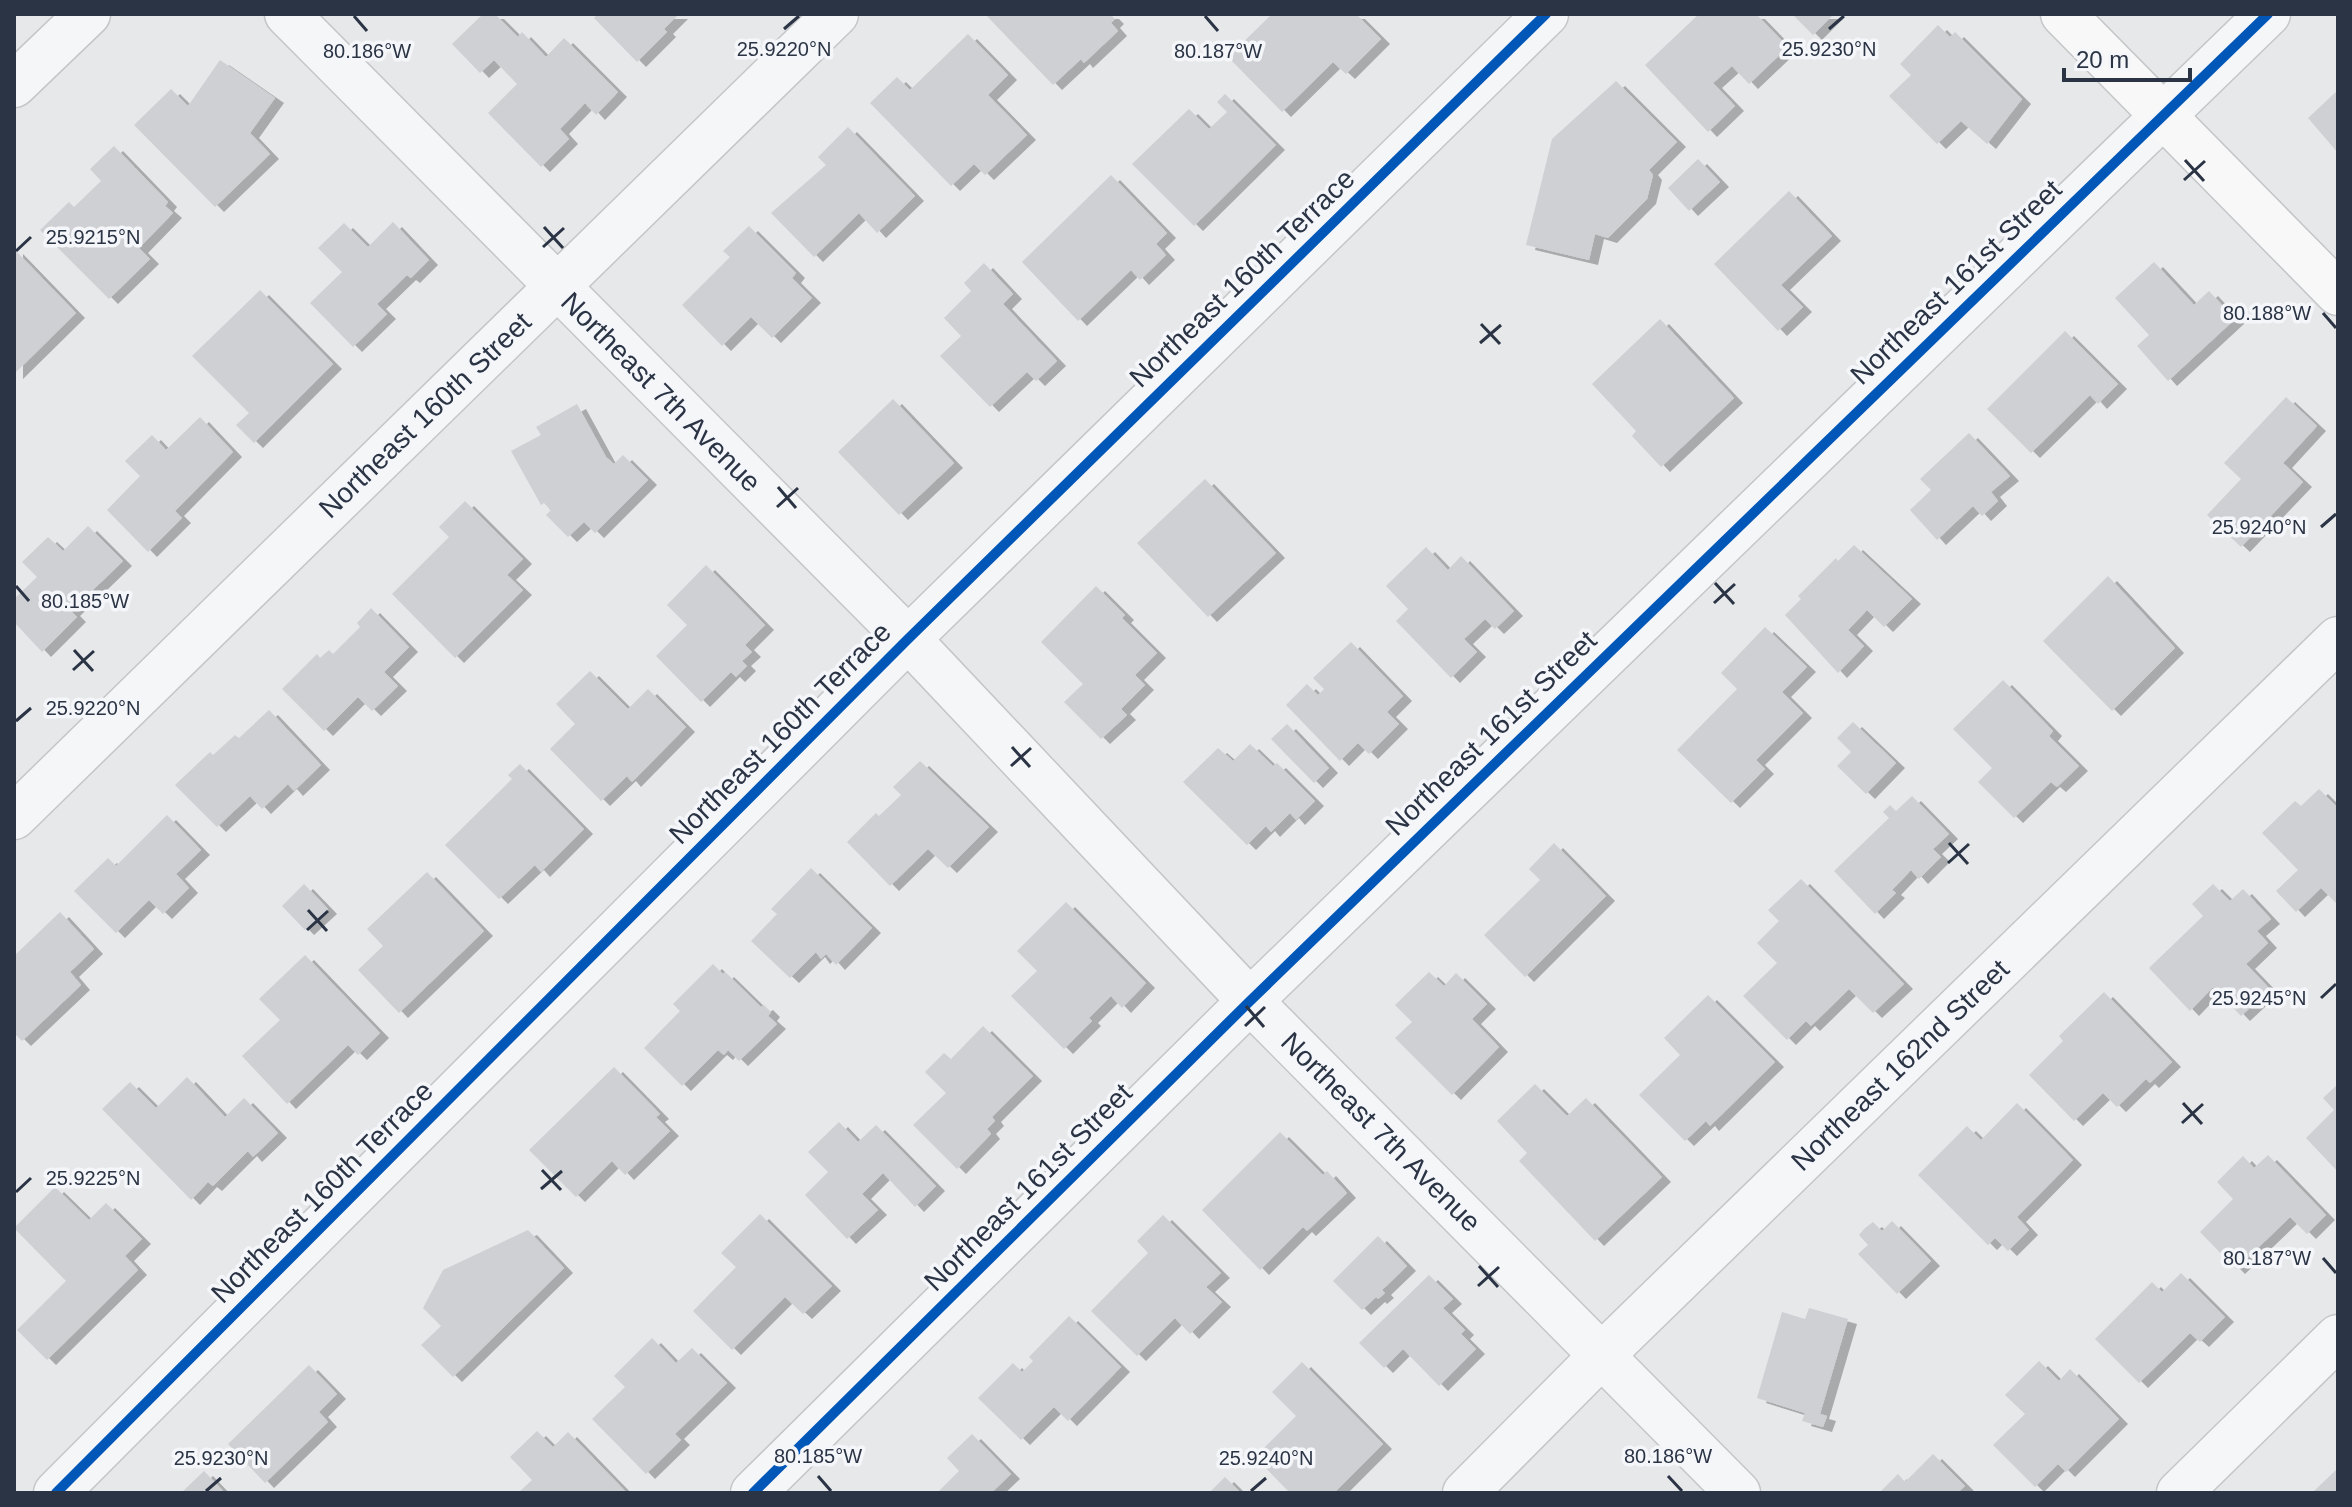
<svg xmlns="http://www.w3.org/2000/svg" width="2352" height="1507" viewBox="0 0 2352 1507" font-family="Arial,sans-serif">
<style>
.building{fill:#ced0d3;filter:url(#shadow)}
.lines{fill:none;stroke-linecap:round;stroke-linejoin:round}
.minor-casing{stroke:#c4c6c8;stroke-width:47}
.tertiary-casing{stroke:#c4c6c8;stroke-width:47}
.secondary-casing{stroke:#c4c6c8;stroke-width:47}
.minor{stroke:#f5f6f7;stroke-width:44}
.tertiary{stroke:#f5f6f7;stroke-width:44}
.secondary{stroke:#f8f8f8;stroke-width:44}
.cycleway-casing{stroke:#f4f6f9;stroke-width:15}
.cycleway{stroke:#0057b8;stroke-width:10}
.ticks{fill:none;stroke:#2b3445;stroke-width:3}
.labels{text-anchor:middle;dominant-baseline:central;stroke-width:7;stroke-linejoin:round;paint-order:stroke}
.street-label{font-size:28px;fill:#2b3445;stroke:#f4f6f9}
.ticks-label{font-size:20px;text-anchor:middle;fill:#2b3445;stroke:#f4f6f9;stroke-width:7;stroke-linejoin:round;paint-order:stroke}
</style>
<defs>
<filter id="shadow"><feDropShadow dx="9" dy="5" stdDeviation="0" flood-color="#0004"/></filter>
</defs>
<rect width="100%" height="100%" fill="#e6e8ea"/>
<path class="building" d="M483,14h12l23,23 4,-5 24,25 18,-19 54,54 -22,23 -11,-12 -25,26 9,10 -28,28 -53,-54 29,-29 -23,-24 -14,13 -28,-29z
M598,14h81l-15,15 3,3 -30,30 -43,-44z
M985,14h125l5,5 -4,4 7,8 -34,32 -3,-4 -28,26z
M1272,14h84l25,25 -35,35 -13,-12 -51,50 -54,-55z
M1699,14h57l32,33 -39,37 -17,-18 -19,17 22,23 -27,26 -63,-67z
M1792,14h42l-21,21z
M1938,25l12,12 5,-5 67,67 -35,45 -26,-23 -24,23 -48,-48 22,-21 -11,-11z
M968,34l40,41 -20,20 39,40 -42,40 -11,-11 -23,22 -81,-83 27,-26 13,13z
M220,60l55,38 -25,35 20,21 -55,53 -81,-82 37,-36 17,17z
M1616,81l61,61 -28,28 4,5 -6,24 -39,39 -13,-4 -6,26 -63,-15 26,-106z
M2338,90v63l-30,-35z
M1225,94l51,51 -82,81 -62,-62 57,-55 20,20 18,-17 -10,-10z
M848,127l67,69 -38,37 -18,-20 -45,44 -43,-44 55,-48 -8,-8z
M114,146l54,56 -3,4 8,7 -34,35 11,11 -41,40 -69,-69 29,-28 5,5 27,-26 -11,-12z
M1698,159l22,23 -31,29 -21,-23z
M1111,175l56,58 -11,11 10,11 -26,25 -9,-10 -53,51 -56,-59z
M1789,191l43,45 -51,49 22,22 -25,24 -64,-67z
M393,222l36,38 -18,18 -4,-3 -30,29 10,10 -34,33 -43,-44 32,-31 -24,-24 26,-25 24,24z
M749,226l47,47 -4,5 20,20 -40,40 -21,-21 -29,29 -40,-41 48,-48 -7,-6z
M14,249l62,64 -62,61z
M2154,262l40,43 15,-14 26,28 -67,62 -31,-35 12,-11 -34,-37z
M984,263l29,31 -10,10 54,57 -21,20 -9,-9 -37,35 -50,-51 21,-20 -17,-18 27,-27 -7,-8z
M260,290l73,74 -79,79 -18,-18 13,-12 -57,-57z
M1660,319l74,79 -73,69 -29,-31 4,-5 -44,-47z
M2065,331l53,53 -20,20 -8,-9 -59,58 -44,-44z
M2286,397l31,29 -34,37 20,19 -62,65 -34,-32 34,-36 -17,-16z
M893,399l61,64 -55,52 -61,-63z
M577,404l29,53 8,7 9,-9 25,25 -53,53 -11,-11 -16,15 -22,-22 5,-5 -7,-7 -3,2 -30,-54 30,-16 -5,-8z
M200,417l33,35 -58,59 7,7 -34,34 -41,-42 33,-34 -15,-15 27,-26 14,15z
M1969,433l41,43 -19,16 7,9 -16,15 -9,-10 -36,34 -27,-30 21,-20 -11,-11z
M1205,479l71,74 -68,64 -71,-74z
M465,501l58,58 -16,16 16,15 -68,68 -63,-64 57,-57 -10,-10z
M88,526l35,35 -52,50 6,6 -35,35 -28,-30v-23l23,-22 -15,-15 26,-25 15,14z
M1854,545l58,54 -28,28 -17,-17 -19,20 16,16 -26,27 -53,-58 16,-16 -3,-3 38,-38 2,3z
M1426,547l22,23 13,-14 53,55 -19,18 -10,-10 -21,20 13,13 -26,26 -55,-57 12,-12 -22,-23z
M706,565l59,60 -20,20 7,7 -10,9 5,5 -11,11 -5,-5 -30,30 -45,-46 31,-31 -20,-20z
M2108,576l67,72 -63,63 -69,-70z
M1096,586l29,29 -3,3 35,35 -22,22 10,10 -24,24 6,6 -26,24 -37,-37 19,-18 -42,-42z
M371,608l38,39 -25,25 14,14 -26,25 -14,-14 -34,34 -42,-42 35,-35 3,4 9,-8 4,4 27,-27 -3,-4z
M1765,627l42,40 -25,25 21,21 -47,47 9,9 -34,34 -54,-53 60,-61 -16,-16z
M1351,642l52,54 -16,16 12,12 -30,30 -11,-11 -18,18 -54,-56 21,-21 11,11 6,-6 -11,-11z
M590,671l38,38 20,-20 38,38 -54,55 -5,-6 -26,25 -51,-52 25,-25 -19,-20z
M2003,680l50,51 -4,5 30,30 -22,21 -6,-5 -37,36 -36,-36 14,-14 -39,-39z
M269,710l52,55 -27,26 -6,-7 -26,25 -12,-13 -33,31 -42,-42 35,-33 3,3 22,-20 4,3z
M1853,722l43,41 -30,31 -29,-28 14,-14 -14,-14z
M1287,724l42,44 -15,15 -43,-44z
M1250,744l23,22 4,-3 38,38 -19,19 -6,-7 -19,19 -5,-6 -19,19 -64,-63 35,-34 15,13z
M920,761l69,66 -41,41 -20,-19 -38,37 -43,-44 29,-29 3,3 22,-21 -8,-8z
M520,764l64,65 -43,43 -6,-7 -36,34 -54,-54 67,-66 -4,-4z
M2319,789l19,19v97l-17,-17 -25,24 -20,-21 22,-21 -36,-37 33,-32 6,5z
M1912,796l37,38 -16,15 8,8 -22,22 -8,-9 -19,20 4,3 -21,21 -41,-43 55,-53 -6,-6 7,-7 6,6z
M167,815l34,35 -25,24 13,14 -26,26 -14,-14 -33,33 -42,-42 34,-33 8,8z
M1554,843l52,53 -81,81 -41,-42 56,-55 -11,-11z
M811,868l61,60 -36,37 -10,-11 -5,5 -5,-7 -26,26 -39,-37 26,-27 -6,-5z
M427,872l57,59 -85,82 -41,-43 25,-24 -16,-17z
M1801,879l103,105 -31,29 -24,-24 -38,37 -5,-5 -19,19 -44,-44 34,-33 -20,-20 22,-22 -11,-11z
M304,884l24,25 -23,21 -23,-24z
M2213,884l17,17 13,-12 28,30 -14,12 11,12 -22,21 24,25 -29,27 -28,-29 -23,24 -41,-43 54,-52 -11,-12z
M1066,902l80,81 -24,25 -11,-12 -22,22 3,3 -28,28 -53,-53 26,-25 -20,-20z
M60,912l34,37 -24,23 11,13 -59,56 -8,-8v-77z
M305,955l75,78 -22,22 -10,-10 -61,59 -45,-48 38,-36 -21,-21z
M713,964l10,10 2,-2 36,35 3,-2 7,7 -3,4 9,8 -38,37 -11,-11 -4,5 -6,-5 -36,36 -38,-38 36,-37 -7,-7z
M1429,972l15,14 12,-13 31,31 -15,15 27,28 -47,48 -57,-57 17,-16 -17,-17z
M2104,992l68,70 -22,21 -4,-4 -29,28 -14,-14 -29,28 -45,-46 34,-34 -4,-5z
M1708,995l67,67 -65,64 -4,-5 -21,20 -46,-46 41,-40 -16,-17z
M983,1026l50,50 -41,41 3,4 -8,8 4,5 -34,35 -44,-44 33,-32 -21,-21 19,-19 7,6z
M614,1067l46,47 -4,3 14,14 -45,44 -13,-14 -36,36 -47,-47z
M187,1077l38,40 19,-19 34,35 -25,24 -5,-6 -35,35 -5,-4 -17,18 -89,-91 28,-27 26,26z
M1535,1084l32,32 19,-18 76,79 -67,64 -76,-80 8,-8 -30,-32z
M2338,1084v88l-32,-34 28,-28 -11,-12z
M2017,1103l56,57 -56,57 12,13 -21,21 -13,-13 -7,7 -70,-70 49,-49 14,14z
M839,1122l19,20 18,-17 60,61 -21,21 -32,-34 -21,21 16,16 -31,29 -42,-44 23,-23 -20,-20z
M1280,1132l43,43 4,-4 20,22 -40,38 -4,-4 -43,43 -58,-60z
M2268,1155l58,60 -19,19 -17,-17 -54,52 -36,-37 33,-33 -16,-17 26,-26 11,12z
M55,1187l34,33 17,-17 36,36 -17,17 13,14 -91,90 -30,-30 49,-49 -52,-53z
M760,1214l72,72 -29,28 -18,-17 -53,53 -39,-39 43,-44 -15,-14z
M1163,1215l58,58 -15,14 16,15 -32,32 -15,-16 -38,38 -46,-45 57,-58 -11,-12z
M1892,1221l39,40 -34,33 -39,-40 10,-9 -9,-10 6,-7 8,-6 9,9z
M528,1230l36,38 -111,109 -32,-32 20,-19 -18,-18 20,-38z
M1378,1236l29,30 -25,24 3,3 -7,6 -2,-2 -14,13 -29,-29z
M2181,1273l44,44 -25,25 -10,-9 -51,50 -44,-44 57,-57 10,10z
M1429,1275l24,24 -10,9 22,22 -4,4 15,15 -37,37 -36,-37 -19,19 -25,-25z
M1809,1308l39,11 -28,95 7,2 -4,11 -21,-6 3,-8 -48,-15 25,-86 23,7z
M1069,1316l52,51 -53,54 -14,-14 -33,33 -43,-42 35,-35 9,9 11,-11 -4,-4z
M652,1338l24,25 16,-15 35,35 -52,51 6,6 -35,34 -54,-55 33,-32 -11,-11z
M2039,1361l20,20 11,-12 49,50 -53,53 -8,-8 -23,23 -42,-42 32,-31 -20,-19z
M1302,1362l81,82 -49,49h-44l-35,-36 41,-41 -24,-24z
M309,1365l28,29 -18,18 9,10 -63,61 -37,-39z
M537,1431l16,16 15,-15 59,61h-109l14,-13 -22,-23z
M972,1434l39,40 -20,19h-54l22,-22 -12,-13z
M1933,1454l32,32 -8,7h-78l19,-19 7,8z
M2338,1468v25h-22l-2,-2z
M204,1471l21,22h-44z
M1225,1477l16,16h-32z"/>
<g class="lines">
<g class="minor-casing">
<path id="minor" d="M287,14l621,625 342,362 488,492
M14,817l822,-803
M56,1493l852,-854 638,-625
M753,1493l497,-492 1018,-987
M1465,1493l138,-139 735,-715
M2179,1493l159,-156"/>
</g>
<g class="tertiary-casing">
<path id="tertiary" d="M14,85l74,-71"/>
</g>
<g class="secondary-casing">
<path id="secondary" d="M2063,14l275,279"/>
</g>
<use href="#minor" class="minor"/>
<use href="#tertiary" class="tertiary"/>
<use href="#secondary" class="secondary"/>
<g class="cycleway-casing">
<path id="cycleway" d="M56,1493l852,-854 638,-625
M753,1493l497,-492 1018,-987"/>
</g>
<use href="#cycleway" class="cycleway"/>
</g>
<path class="ticks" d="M354,16l13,15M1205,16l13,15M784,29l15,-13M1829,29l15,-13M2185,160l19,21M2184,180l21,-19M544,227l19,21M543,247l21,-19M16,251l15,-14M2323,313l13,15M1481,324l19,20M1480,343l21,-18M778,487l18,21M777,507l21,-19M2321,527l15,-13M1715,583l19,21M16,586l13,15M1714,603l21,-19M74,650l19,21M73,670l21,-19M16,721l15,-13M1012,747l18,20M1011,766l20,-18M1949,843l19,21M1948,863l21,-19M308,910l19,21M307,930l21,-19M2321,998l15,-14M1246,1006l18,21M1245,1026l20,-19M2183,1103l19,21M2182,1123l21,-19M542,1170l19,20M541,1189l21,-18M16,1192l15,-14M2323,1258l13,15M1479,1266l19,21M1478,1286l21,-19M818,1476l13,15M1668,1476l14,15M206,1491l15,-13M1251,1491l15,-13"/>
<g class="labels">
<g class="street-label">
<text transform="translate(1242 278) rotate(-44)">Northeast 160th Terrace</text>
<text transform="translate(1956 282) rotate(-44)">Northeast 161st Street</text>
<text transform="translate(661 392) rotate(45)">Northeast 7th Avenue</text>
<text transform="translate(425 415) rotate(-44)">Northeast 160th Street</text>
<text transform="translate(780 733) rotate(-45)">Northeast 160th Terrace</text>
<text transform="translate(1491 733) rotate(-44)">Northeast 161st Street</text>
<text transform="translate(1900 1065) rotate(-44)">Northeast 162nd Street</text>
<text transform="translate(1381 1132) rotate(45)">Northeast 7th Avenue</text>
<text transform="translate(1028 1187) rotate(-45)">Northeast 161st Street</text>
<text transform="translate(322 1192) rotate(-45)">Northeast 160th Terrace</text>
</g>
</g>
<g class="ticks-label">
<text x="784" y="56">25.9220°N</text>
<text x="1829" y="56">25.9230°N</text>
<text x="367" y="58">80.186°W</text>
<text x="1218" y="58">80.187°W</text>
<text x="93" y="244">25.9215°N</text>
<text x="2267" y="320">80.188°W</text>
<text x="2259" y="534">25.9240°N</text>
<text x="85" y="608">80.185°W</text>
<text x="93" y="715">25.9220°N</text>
<text x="2259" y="1005">25.9245°N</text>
<text x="93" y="1185">25.9225°N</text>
<text x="2267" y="1265">80.187°W</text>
<text x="818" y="1463">80.185°W</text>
<text x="1668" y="1463">80.186°W</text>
<text x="221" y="1465">25.9230°N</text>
<text x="1266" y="1465">25.9240°N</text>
</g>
<rect width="2352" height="1507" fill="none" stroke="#2b3445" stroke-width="32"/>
<path d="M2064 68v12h126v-12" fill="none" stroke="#2b3445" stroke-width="4"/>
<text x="2076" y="68" font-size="24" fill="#2b3445" stroke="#f4f6f9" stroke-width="6" paint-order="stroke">20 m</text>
</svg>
